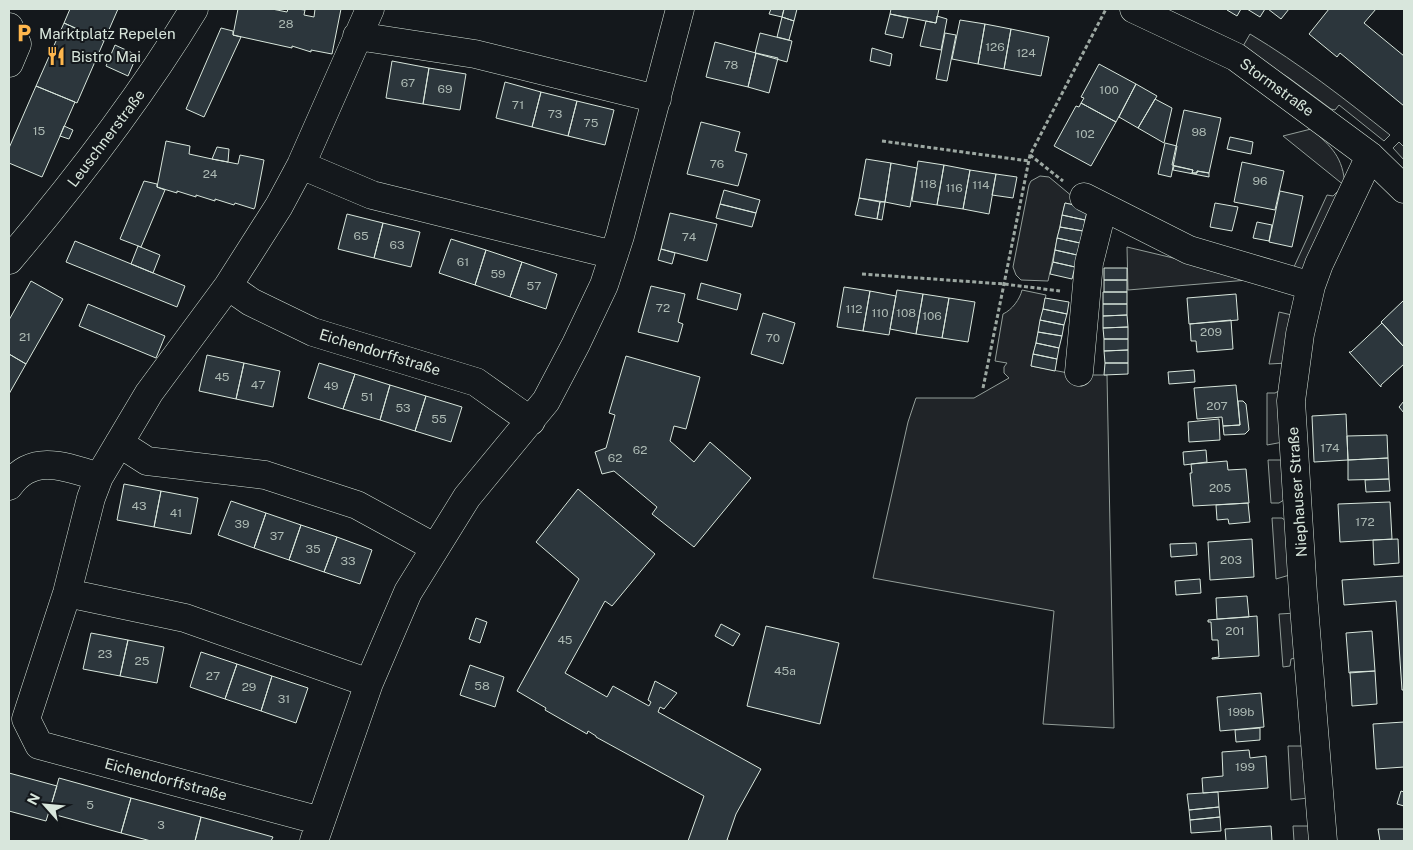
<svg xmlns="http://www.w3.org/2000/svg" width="1413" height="850" viewBox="0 0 1413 850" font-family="'Public Sans',sans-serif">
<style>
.green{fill:#202428;stroke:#939e99}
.building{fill:#2c363c;stroke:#d8e6dc}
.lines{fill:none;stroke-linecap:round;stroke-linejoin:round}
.minor-casing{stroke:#d8e6dc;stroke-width:29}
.path{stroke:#9da8a2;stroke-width:3;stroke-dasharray:4 2.5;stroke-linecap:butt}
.minor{stroke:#14181c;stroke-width:28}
.labels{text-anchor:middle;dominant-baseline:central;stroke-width:4;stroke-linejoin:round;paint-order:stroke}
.number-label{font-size:12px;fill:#adbab4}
.poi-label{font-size:15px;fill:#d8e6dc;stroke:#14181c;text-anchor:start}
.street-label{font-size:15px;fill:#d8e6dc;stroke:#14181c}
</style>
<rect width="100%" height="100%" fill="#14181c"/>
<path class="green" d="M1250,34c50,30 95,65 140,101l-6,6 -45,-36 -4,5 -4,-1 -42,-31 -47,-30z
M1311,129c21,18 32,28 34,57l-62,-50z
M1399,142l5,5v13l-11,-12z
M1040,176l9,1 36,30 -20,-4 -17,78 -27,-1 -5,-5 -3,-8 16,-82 2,-4z
M1339,190l5,4 -35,79 -16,-4 34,-74 6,1z
M1127,247l84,20 37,13 -120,10z
M1022,290l24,5 -15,71 48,9h28l7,353 -71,-4 11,-113 -181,-33 35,-156 8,-24h58l35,-20 -5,-5v-6l3,-4 -12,-2 8,-47c9,-4 17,-15 19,-24z
M1279,312l17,4 -9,47 -18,1z
M1283,389v53l-16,3v-52h8z
M1268,460h17l2,38 -8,5h-8z
M1272,518h10l4,3 7,53 -17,5z
M1296,613l3,44 -8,2 -1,7 -7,1 -4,-53z
M1288,746h17l3,52 -17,2z
M1293,826h17l1,15h-17z"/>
<path class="building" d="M70,9h48l-14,32 -40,-18z
M238,9h34l15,3 1,-3h9l8,1 -1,5 10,2 1,-8h26l-9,45 -21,-4v2l-19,-6v2l-59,-13z
M771,9h13l-2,8 -13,-3z
M784,9h13l-3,12 -12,-4z
M891,9h48l-3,14 -46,-9z
M1228,9h13l-4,7 -10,-6z
M1247,9h18l-5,8z
M1268,9h21l-8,10z
M1329,9h47l-12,14 40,33v50l-64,-53 -3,4 -28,-23z
M890,14l18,4 -5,20 -18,-4z
M937,16l10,3 -6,31 -21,-4 6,-25 10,2z
M782,17l12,4 -5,19 -12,-3z
M960,20l25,4 -7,40 -26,-5z
M64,23l40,18 -27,62 -41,-17z
M985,24l26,5 -7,40 -26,-5z
M221,28l12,3v4l8,2 -37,80 -18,-8z
M1011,29l38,8 -8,39 -37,-7z
M760,33l32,8 -5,21 -32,-9z
M945,33l11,2 -9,46 -11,-2z
M715,42l41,11 -8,34 -42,-10z
M115,45l22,10 -9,21 -22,-10z
M872,48l20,6 -2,12 -20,-5z
M756,53l22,5 -9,35 -21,-6z
M392,61l37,7 -6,36 -37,-6z
M1099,64l37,20 -20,38 -35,-19 3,-5 -3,-1z
M429,68l37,6 -6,36 -37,-6z
M505,82l36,10 -9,35 -36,-9z
M1136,84l21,12 -19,32 -19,-11z
M36,86l39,16 -33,75 -33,-14v-15z
M541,92l36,9 -9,35 -36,-9z
M1155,99l17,9 -8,35 -26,-15z
M577,101l37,9 -9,35 -37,-9z
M1081,103l35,19 -25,44 -37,-20 22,-40 3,1z
M1184,110l37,8 -12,55 -12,-2v2h-5l1,-3 -21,-5z
M701,122l39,10 -5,19 12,3 -9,32 -51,-12z
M64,126l9,4 -4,9 -9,-3z
M1230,137l23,5 -2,12 -24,-5z
M166,141l24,5 -1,8 23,5 26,5 2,-9 24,5 -9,47 -1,2 -19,-6 -1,2 -19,-6v2l-19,-6v2l-19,-6v2l-20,-6z
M1165,143l12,3 -6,31 -13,-3z
M217,147l12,2 -1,13 -16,-3z
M866,159l25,4 -6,39 -26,-4z
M918,161l26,4 -7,40 -25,-4z
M1242,162l42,9 -9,39 -41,-8z
M891,163l26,5 -7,39 -25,-5z
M944,165l26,5 -7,39 -26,-4z
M1174,166l19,4 -1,3h5v-2l12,2v4l-36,-7z
M970,170l26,4 -7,40 -26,-5z
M996,174l21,3 -4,21 -21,-3z
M144,181l13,3v3l8,3 -24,57 -21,-8z
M724,190l36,10 -4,13 -36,-9z
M1280,191l23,5 -11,51 -23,-5z
M859,198l21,4 -3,17 -22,-4z
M880,202h5l-3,18 -5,-1z
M1065,203l23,5 -3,12 -23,-5z
M1215,203l23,4 -6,24 -22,-4z
M720,204l36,9 -4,14 -36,-9z
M670,213l47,11 -10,37 -46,-12z
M347,214l36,9 -9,35 -36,-9z
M1062,215l23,5 -2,11 -23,-4z
M1257,222l15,3 -3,16 -16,-3z
M383,223l37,9 -9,35 -37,-9z
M1060,227l23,4 -3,12 -23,-5z
M1057,238l23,5 -3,12 -22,-5z
M451,239l35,11 -11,35 -36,-12z
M75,241l110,45 -8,21 -111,-45z
M138,246l22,9 -7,18 -22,-9z
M661,249l14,4 -3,11 -14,-4z
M486,250l36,12 -12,35 -35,-12z
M1055,250l22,5 -2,12 -22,-5z
M522,262l35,12 -11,35 -36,-12z
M1053,262l22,5 -3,12 -22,-5z
M1104,268h23v12h-23z
M1104,280h23v12h-23z
M31,281l32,18 -37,65 -17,-10v-34z
M701,283l40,11 -4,16 -40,-11z
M651,286l34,8 -7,28 5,2 -5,18 -40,-10z
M844,287l26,4 -7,40 -26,-4z
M897,290l26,4 -7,40 -26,-5z
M870,291l26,5 -7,39 -26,-4z
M1103,292h24v12h-24z
M923,294l26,4 -7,40 -26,-4z
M1236,294l2,26 -49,4 -2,-26z
M949,298l26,4 -7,40 -26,-4z
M1045,298l24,4 -2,12 -24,-5z
M1404,300v47l-23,-25z
M88,304l77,32 -9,22 -77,-32z
M1103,304h24v11l-24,1z
M1043,309l24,5 -3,11 -24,-5z
M763,313l32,10 -12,41 -32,-10z
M1127,315l1,12 -25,1v-12z
M1040,320l24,5 -2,11 -24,-4z
M1231,320l2,29 -36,3 -1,-11h-5l-1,-17z
M1382,323l22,24v17l-23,21v2l-32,-35h2z
M1128,327v12h-24l-1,-11z
M1038,332l24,4 -3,12 -23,-5z
M1104,339h24v11l-24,1z
M1036,343l23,5 -2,11 -24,-5z
M1128,350v13h-23l-1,-12z
M9,354l17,10 -17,30z
M1033,354l24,5 -2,12 -24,-5z
M207,355l37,8 -8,36 -37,-8z
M626,356l74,21 -14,52 -12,-3 -4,15 24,21 16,-20 41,36 -57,69 -42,-33 5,-7 -43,-36 -12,3 -7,-22 11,-4 9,-33 -6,-2z
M244,363l36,8 -7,36 -37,-8z
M319,363l36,11 -12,35 -35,-11z
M1105,363h23v11l-24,1z
M1194,370l1,12 -26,2 -1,-12z
M355,374l35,11 -10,35 -37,-11z
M390,385l36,11 -11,35 -35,-11z
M1236,385l4,40 -17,1 -1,-9 -25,2 -3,-31z
M426,396l36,11 -11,35 -36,-11z
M1238,401h5l3,3 3,26 -4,4 -21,1 -1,-9 17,-1z
M1404,401v12l-5,-6z
M1346,414l2,46 -34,2 -2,-46z
M1219,419l1,21 -31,2 -1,-20z
M1387,435l1,23 -40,2 -1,-24z
M1206,450l1,12 -23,3 -1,-13z
M1388,458l1,21 -41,1v-20z
M1227,461l1,9 18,-1 3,34 -56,3 -3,-33h2l-1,-9z
M1389,479l1,12 -24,1 -1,-12z
M124,484l37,7 -7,36 -37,-7z
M578,489l77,65 -43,52 -7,-5 -40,72 42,24 6,-11 36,20 2,-4 -3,-2 7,-19 22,12 -13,16 -4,-2 -2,5 103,57 -25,45 -9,26 4,1h-43l16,-45 -108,-59v-1l-8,-5 -1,3 -42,-24 1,-2 -29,-17 62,-112 -43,-37z
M161,491l37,7 -7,36 -37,-7z
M231,501l35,12 -12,35 -36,-13z
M1390,502l2,37 -52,3 -2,-38z
M1248,503l2,19 -21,2 -1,-5 -11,1 -1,-15z
M266,513l35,12 -12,35 -35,-12z
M301,525l36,12 -13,35 -35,-12z
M337,537l35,13 -12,34 -36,-12z
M1252,539l2,38 -44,3 -2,-38z
M1398,539l1,24 -25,2 -1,-25z
M1196,543l1,12 -26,2 -1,-13z
M1404,576v114h-2l-6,-89 -52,4 -2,-25z
M1200,579l1,14 -25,2 -1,-14z
M1247,596l2,21 -32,2 -1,-21z
M1257,616l2,40 -47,3v-1l7,-1 -1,-17h-6l-1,-18h-3v-2z
M476,618l11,4 -7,21 -11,-4z
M721,624l19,10 -7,12 -18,-10z
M766,626l73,17 -19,81 -73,-18z
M1372,631l3,40 -26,2 -3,-40z
M91,633l37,7 -8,36 -37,-7z
M128,640l36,7 -7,36 -37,-7z
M201,652l36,12 -12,35 -35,-12z
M237,664l35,12 -11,35 -36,-12z
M470,665l34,12 -9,30 -35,-12z
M1375,671l2,33 -25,2 -2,-34z
M272,676l36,12 -12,35 -35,-12z
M1261,693l3,34 -44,4 -3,-34z
M1404,722v45l-28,2 -3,-45z
M1260,728v12l-24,2 -1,-12z
M1249,750l1,8 16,-2 2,32 -65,5 -1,-15 21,-2 -1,-24z
M9,773l48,13 -11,35 -37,-10z
M59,778l72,20 -10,35 -72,-20z
M1401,791l3,1v14l-7,-2z
M1218,792l1,15 -30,3 -2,-16z
M131,798l70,19 -6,24h-44l-30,-8z
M1219,807l1,10 -30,3 -1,-10z
M201,817l72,20 -2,4h-76z
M1220,817l1,14 -30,2 -1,-13z
M1271,826l1,15h-46l-1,-12z
M1378,829h26v12h-24z"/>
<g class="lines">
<g class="minor-casing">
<path id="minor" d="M1134,9l102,48 134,99 34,33
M9,27l8,17 -8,19
M357,36l118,18 182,45
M301,165l71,30 242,60
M1084,197l105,53 122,36
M9,260c67,-79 131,-162 185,-251
M228,286l23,16 62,30 163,50 55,39
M1079,372l10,-109 14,-56
M119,443l28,18 118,14 92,30 77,42
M9,486c23,-34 58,-19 90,-9
M67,593l118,25 184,65
M321,821l-282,-76 -13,-26 41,-126 24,-95 8,-21 50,-84 79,-107 51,-80 22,-41 69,-156
M314,841l55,-158 39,-91 59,-95 79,-96 30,-57 28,-59 16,-49 60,-227
M1323,841l-20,-247 -12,-193 9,-67 11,-48 8,-22 51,-108"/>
</g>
<path class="path" d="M882,141l147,20
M1030,155l33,26
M862,274l142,10 56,7
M983,388l47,-233 76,-146"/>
<use href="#minor" class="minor"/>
</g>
<defs>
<g id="parking-bare" transform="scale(1.5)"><path d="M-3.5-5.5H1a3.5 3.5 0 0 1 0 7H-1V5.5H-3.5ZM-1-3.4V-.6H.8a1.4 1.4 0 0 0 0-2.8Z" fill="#ffb74d" stroke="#14181c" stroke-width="2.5" paint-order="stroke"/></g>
<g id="restaurant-bare" transform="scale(1.5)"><path d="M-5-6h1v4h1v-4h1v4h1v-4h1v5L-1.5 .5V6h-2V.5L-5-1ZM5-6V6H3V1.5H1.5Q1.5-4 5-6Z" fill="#ffb74d" stroke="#14181c" stroke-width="2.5" paint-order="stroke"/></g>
</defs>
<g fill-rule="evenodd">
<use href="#parking-bare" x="24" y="33"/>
<use href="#restaurant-bare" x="56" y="56"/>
</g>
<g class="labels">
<g class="number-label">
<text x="286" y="24">28</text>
<text x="995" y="47">126</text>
<text x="1026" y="53">124</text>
<text x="731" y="65">78</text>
<text x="408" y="83">67</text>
<text x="445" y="89">69</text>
<text x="1109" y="90">100</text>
<text x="518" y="105">71</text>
<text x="555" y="114">73</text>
<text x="591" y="123">75</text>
<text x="39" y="131">15</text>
<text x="1199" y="132">98</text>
<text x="1085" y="134">102</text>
<text x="717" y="164">76</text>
<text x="210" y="174">24</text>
<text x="1260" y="181">96</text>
<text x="928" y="184">118</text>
<text x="981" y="185">114</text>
<text x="954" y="188">116</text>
<text x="361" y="236">65</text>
<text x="689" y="237">74</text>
<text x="397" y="245">63</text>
<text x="463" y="262">61</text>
<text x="498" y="274">59</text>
<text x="534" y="286">57</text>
<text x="663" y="308">72</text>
<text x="854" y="309">112</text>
<text x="880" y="313">110</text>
<text x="906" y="313">108</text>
<text x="932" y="316">106</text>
<text x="1211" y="332">209</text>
<text x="25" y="337">21</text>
<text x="773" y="338">70</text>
<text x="222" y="377">45</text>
<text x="258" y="385">47</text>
<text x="331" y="386">49</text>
<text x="367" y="397">51</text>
<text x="1217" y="406">207</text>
<text x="403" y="408">53</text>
<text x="439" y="419">55</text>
<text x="1330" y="448">174</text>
<text x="640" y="450">62</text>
<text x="615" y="458">62</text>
<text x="1220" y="488">205</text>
<text x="139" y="506">43</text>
<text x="176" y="513">41</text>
<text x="1365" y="522">172</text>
<text x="242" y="524">39</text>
<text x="277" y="536">37</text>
<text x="313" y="549">35</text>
<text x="1231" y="560">203</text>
<text x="348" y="561">33</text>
<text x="1235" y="631">201</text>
<text x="565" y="640">45</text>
<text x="105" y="654">23</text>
<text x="142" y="661">25</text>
<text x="785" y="671">45a</text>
<text x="213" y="676">27</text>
<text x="482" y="686">58</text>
<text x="249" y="687">29</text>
<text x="284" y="699">31</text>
<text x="1241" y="712">199b</text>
<text x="1245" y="767">199</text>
<text x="90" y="805">5</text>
<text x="161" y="825">3</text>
</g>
<g class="poi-label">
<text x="39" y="33">Marktplatz Repelen</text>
<text x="71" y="56">Bistro Mai</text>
</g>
<g class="street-label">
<text transform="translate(1277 87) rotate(36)">Stormstraße</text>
<text transform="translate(106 138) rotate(-53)">Leuschnerstraße</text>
<text transform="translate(380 352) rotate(17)">Eichendorffstraße</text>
<text transform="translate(1297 492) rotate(-94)">Niephauser Straße</text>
<text transform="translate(166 779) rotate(15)">Eichendorffstraße</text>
</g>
</g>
<rect width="1413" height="850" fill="none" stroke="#d8e6dc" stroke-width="20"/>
<g transform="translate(45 805) rotate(297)" stroke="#14181c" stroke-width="4" paint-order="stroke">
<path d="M0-4L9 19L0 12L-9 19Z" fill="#d8e6dc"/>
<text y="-8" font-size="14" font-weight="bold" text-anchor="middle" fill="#d8e6dc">N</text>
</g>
</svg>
